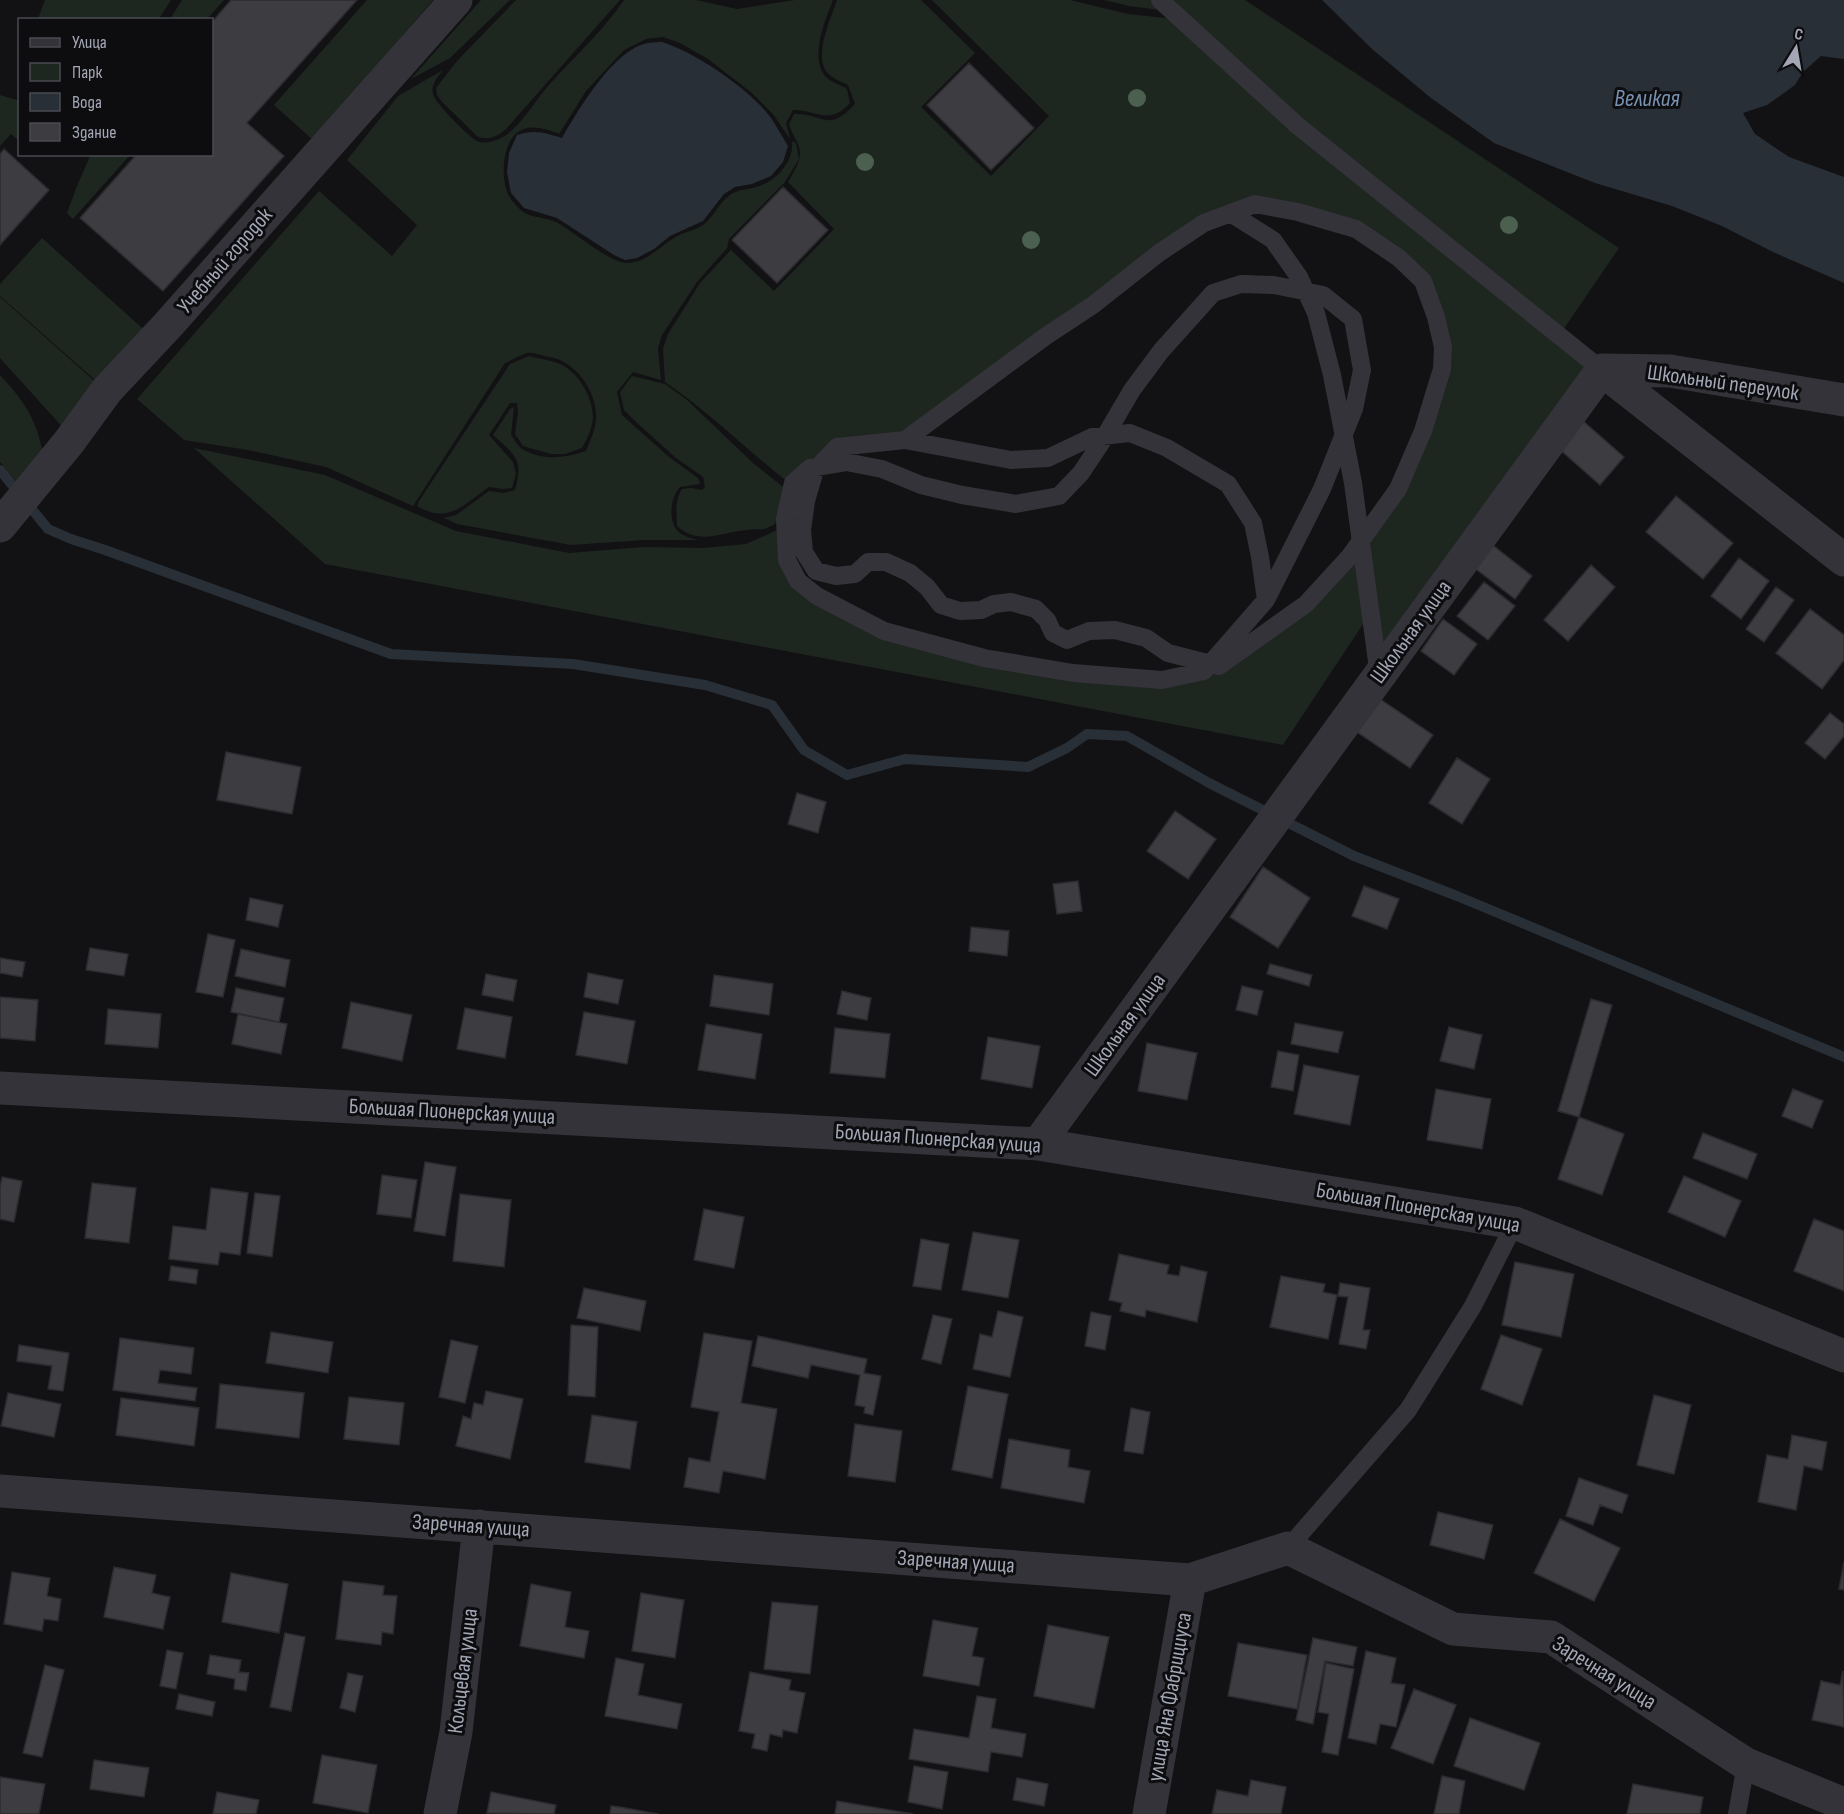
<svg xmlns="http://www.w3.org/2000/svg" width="1844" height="1814" viewBox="0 0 1844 1814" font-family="'Sofia Sans Condensed',sans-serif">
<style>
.green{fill:#1e2620}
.water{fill:#282f37}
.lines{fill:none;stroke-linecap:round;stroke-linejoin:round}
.stream{stroke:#282f37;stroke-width:10}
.building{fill:#3c3c41;stroke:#2c2c30;stroke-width:1.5}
.lane{stroke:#333339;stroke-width:18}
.street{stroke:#333339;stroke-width:33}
.tree{fill:#4b604f}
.labels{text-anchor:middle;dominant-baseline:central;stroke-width:6;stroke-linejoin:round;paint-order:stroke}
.street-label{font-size:22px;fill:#a3a7b5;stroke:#0d0d0f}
.water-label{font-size:24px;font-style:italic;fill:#7891b1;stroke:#0d0d0f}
</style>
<rect width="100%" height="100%" fill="#121214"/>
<path class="green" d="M45,0h126l-12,19h-121z
M182,0h42l-17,19h-37z
M367,0h66l-120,140 -39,-35z
M481,0h29l-60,58 -39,21z
M516,0h104l-114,129c-9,8 -16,11 -28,8l-36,-35 -5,-7 -1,-7 21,-27z
M624,0h72l41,9 58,-9h38c-8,21 -24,57 -7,77 5,5 15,8 21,12l3,14c-21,23 -32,7 -57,7l-7,13 4,16 -17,-25 -21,-21 -44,-34 -28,-16 -17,-6 -17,2 -22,11 -38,41 -27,43c-11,-4 -23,-9 -35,-5 -22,7 -24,47 -16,65 2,5 10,14 14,17 8,7 24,6 34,11 17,9 54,41 71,41 19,0 32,-16 47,-25 9,-6 20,-7 29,-13 11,-8 16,-23 27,-30 9,-6 16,-5 26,-8 19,-5 38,-24 36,-46l4,2 3,16 -14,23 -56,57 -2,9 -30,34 -35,53 -4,13 3,32 -28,-8 -16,20 5,23 47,42 29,21 2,6 -20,3c-9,10 -12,30 -4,42 5,7 15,9 22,11h-54l-73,5 -114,-21 -13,-6 12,-3 33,-24 15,2 11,-3c9,-31 0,-35 -22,-55l17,-26 4,-2 -3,28c4,5 8,13 13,15 19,11 42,8 62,1 4,-10 9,-20 10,-31 2,-27 -19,-58 -46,-63 -7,-1 -17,-5 -23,-4 -7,2 -15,7 -22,10l-92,143 -87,-39 -78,-17 -64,-10 -47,-41 182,-208 73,65 25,-31 -70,-65 51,-64 45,-26c-6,8 -12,14 -10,24 2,9 35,42 44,47 6,3 15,1 22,-2 18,-7 36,-38 49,-53 25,-28 55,-55 76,-86z
M837,0h84l54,53 -54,54 70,69 58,-60 -117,-116h138l58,14 47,5 422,353 -216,295 -17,-126 38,-50 46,-143 -47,-94 -101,-46 -97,10 -298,218 -26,4 -90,43c-42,-33 -80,-71 -124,-101l-2,-33 5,-15 32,-51 31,-33 43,41 60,-62 -46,-47c7,-13 17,-25 9,-40 -3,-6 -6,-11 -8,-18l5,-10c30,-1 33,20 61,-10l-7,-19c-5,-3 -12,-5 -17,-9 -21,-15 0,-57 6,-76z
M1104,0h51l5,10 -31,-4z
M1165,0h80l374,248 -58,85 -262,-211z
M0,95l20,6 -1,40 -8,-7 -11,12z
M91,154l39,1 -57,64 -6,-6 10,-27z
M42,238l109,98 -48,51 -103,-91v-12z
M0,297l100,89 -34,45 -66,-73z
M529,356c10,3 22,4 31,8 19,9 33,33 33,54 -1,11 -6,21 -11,30l-17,6h-14l-28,-8 -8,-12 3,-22 -1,-9h-7l-21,32 24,27 3,12 -4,14 -10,1 -13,-2c-25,17 -40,38 -72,19l2,-5 91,-137z
M0,375c24,26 36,43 43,78l-22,34 -21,-25z
M632,376l33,8 22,16 66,63 34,27 -12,34c-14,8 -13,4 -28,6 -25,2 -48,16 -70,-4 0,-13 -3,-25 5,-37l9,-1 11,2 3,-3 -2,-10 -27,-19 -39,-35 -13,-13 -4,-18z
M194,448l131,27 131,56 113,22 75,-6 59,1 43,-4 36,-16 3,35 46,46 244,67 144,-7 140,-121 8,70 -84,127 -958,-181z"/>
<path class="water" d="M1322,0h522v59l-23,-3 -18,16 -8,13 -28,20 -24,8 12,21 34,23 55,20v106l-71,-31 -51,-26 -50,-20 -77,-23 -101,-40 -63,-45 -59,-49z
M662,42c33,10 89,48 109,76 6,9 11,18 17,28l-5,16 -12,14 -19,8 -17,3 -11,7 -21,27 -33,15 -16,13 -17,9 -12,2 -11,-5 -57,-37 -33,-10 -13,-15 -4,-21 2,-19 8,-18c17,-6 29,-2 45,3 17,-29 52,-89 86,-95 5,-1 10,-1 14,-1z"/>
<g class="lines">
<path class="stream" d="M0,470l48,59 23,10 34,11 286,104 182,10 132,21 67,20 32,45 43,25 58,-16 123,8 39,-19 20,-14 40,2 82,47 145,73 103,40 387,161"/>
</g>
<path class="building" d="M231,0h126l-110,123 37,33 -121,135 -83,-73 57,-64h75v-132z
M969,63l65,65 -43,42 -64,-65z
M4,149l45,41 -49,55v-91z
M783,187l45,43 -51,53 -45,-43z
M1582,420l42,37 -24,28 -42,-37z
M1676,496l57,47 -30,36 -57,-47z
M1490,543l42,33 -17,23 -43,-33z
M1739,558l30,23 -28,38 -30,-23z
M1591,565l24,22 -47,54 -24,-21z
M1484,582l31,24 -27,34 -31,-24z
M1776,587l18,13 -30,42 -18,-13z
M1810,609l34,26v25l-22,29 -46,-36z
M1443,619l34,25 -23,31 -33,-24z
M1380,699l53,36 -23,33 -53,-36z
M1830,713l14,11v12l-19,23 -20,-16z
M226,752l75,15 -9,47 -75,-14z
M1457,758l33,21 -28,45 -33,-21z
M797,793l29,9 -8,31 -30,-9z
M1175,811l41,28 -28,40 -41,-28z
M1263,867l47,31 -32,50 -48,-31z
M1078,881l4,30 -25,3 -4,-30z
M1364,886l35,13 -12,30 -35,-13z
M250,898l33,7 -5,22 -32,-7z
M971,927l38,4 -2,25 -38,-5z
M208,934l27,6 -12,57 -27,-5z
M90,948l38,6 -4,22 -38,-6z
M241,949l49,11 -5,27 -50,-11z
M0,958l25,4 -3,15 -22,-4z
M1270,964l42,11 -3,11 -42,-12z
M588,973l35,7 -5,24 -34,-7z
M486,974l31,6 -4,21 -31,-6z
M714,975l59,9 -4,31 -59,-9z
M1242,986l21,5 -6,24 -21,-5z
M236,988l48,10 -5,24 -48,-10z
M842,991l29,7 -4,22 -30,-6z
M0,997l38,3 -3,41 -35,-3z
M1591,999l21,6 -33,112 -21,-6z
M351,1002l61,13 -10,46 -60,-13z
M465,1008l47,9 -7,41 -48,-9z
M108,1009l53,5 -3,34 -53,-4z
M584,1012l51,9 -8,43 -51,-9z
M238,1014l49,10 -6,30 -49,-10z
M1295,1023l48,9 -5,21 -47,-9z
M706,1024l56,10 -7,45 -57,-9z
M1449,1027l33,8 -8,34 -34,-8z
M835,1028l55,6 -5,44 -55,-5z
M988,1037l52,9 -8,42 -51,-9z
M1147,1043l50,10 -10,47 -49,-9z
M1278,1051l21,4 -6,36 -22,-4z
M1304,1065l55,11 -9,49 -56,-11z
M1436,1089l55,10 -9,50 -55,-9z
M1793,1089l30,12 -11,27 -30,-12z
M1579,1117l45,17 -22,61 -44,-16z
M1703,1133l54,21 -10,25 -54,-21z
M425,1162l31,5 -11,69 -31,-5z
M382,1175l35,5 -6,38 -34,-4z
M1684,1176l57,25 -16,36 -57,-25z
M2,1177l20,4 -8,41 -14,-3v-32z
M92,1183l44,5 -7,55 -44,-5z
M211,1188l37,5 -8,62 -20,-3 -2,13 -49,-6 4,-33 33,4z
M255,1193l25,3 -8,61 -25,-4z
M460,1194l51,6 -7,67 -51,-6z
M704,1209l40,8 -10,51 -40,-8z
M1814,1219l30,12v60l-50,-20z
M973,1232l46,8 -11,58 -46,-8z
M921,1239l28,5 -8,46 -28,-4z
M1119,1254l50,11 -2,9 12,2 2,-10 26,6 -10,50 -51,-12 -1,7 -25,-6 2,-8 -13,-3z
M1515,1262l59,12 -13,63 -59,-12z
M171,1266l27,4 -2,14 -27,-4z
M1281,1276l44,8 -2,8 14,3 -9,44 -58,-12z
M1340,1283l30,5 -7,42h7l-4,19 -27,-5 9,-47 -10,-1z
M584,1288l62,13 -6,30 -63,-13z
M998,1311l25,6 -13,60 -37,-8 7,-35 12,3z
M1091,1312l20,4 -6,34 -20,-4z
M933,1315l19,4 -11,45 -19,-5z
M571,1325l27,2 -3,70 -27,-2z
M271,1332l62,10 -5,31 -62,-10z
M704,1333l48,8 -11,62 36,6 -12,70 -42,-8 -4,22 -35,-6 5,-29 21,4 9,-50 -28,-5z
M1501,1335l41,14 -20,56 -41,-16z
M758,1336l109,23 -3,14 17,3 -8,39 -9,-2 1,-6 -10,-2 5,-30 -49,-10 -3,13 -56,-12z
M120,1338l74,10 -3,26 -31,-4 -2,13 39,5 -2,13 -82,-11z
M451,1340l27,6 -13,57 -26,-6z
M19,1345l50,8 -6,38 -15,-2 4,-23 -35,-5z
M220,1384l84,9 -5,45 -83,-10z
M968,1386l40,8 -16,84 -40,-8z
M486,1391l37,8 -13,60 -54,-13 7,-30 8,3 3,-16 9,2z
M8,1393l53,11 -7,33 -53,-11z
M1654,1395l37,10 -17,69 -37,-9z
M349,1397l55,6 -5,42 -55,-6z
M121,1398l78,10 -5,38 -78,-11z
M1131,1408l19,4 -7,42 -19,-3z
M592,1415l45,7 -7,47 -45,-7z
M855,1424l47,7 -7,51 -47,-6z
M1792,1435l35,7 -5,28 -18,-4 -8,44 -38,-8 9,-47 21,4z
M1009,1439l61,11 -2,17 22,4 -6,32 -83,-15z
M1579,1478l49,17 -6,18 -22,-8 -7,20 -27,-9z
M1438,1512l55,13 -9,34 -54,-14z
M1560,1519l60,29 -26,53 -60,-28z
M1844,1562v28l-5,-1z
M114,1567l42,8 -4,18 18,4 -7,32 -59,-12z
M12,1572l38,6 -3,18 14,3 -3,22 -14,-2 -2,12 -38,-7z
M231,1573l57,11 -9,49 -57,-11z
M343,1581l41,5 -1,9 14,1 -4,38 -11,-2 -1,13 -45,-6z
M531,1584l40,8 -6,35 24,4 -5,27 -64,-12z
M641,1593l43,7 -9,58 -43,-7z
M772,1602l46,4 -8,68 -46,-5z
M933,1620l45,8 -6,28 12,2 -5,28 -56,-10z
M1048,1625l61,12 -15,71 -60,-12z
M285,1633l20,4 -14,74 -21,-4z
M1313,1638l44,9 -4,19 -28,-5 -12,63 -17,-4z
M1238,1643l69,12 -10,54 -69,-13z
M167,1650l16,3 -7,36 -16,-3z
M1366,1651l30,7 -5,25 14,2 -9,42 -16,-3 -4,20 -28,-6z
M210,1655l31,5 -2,12 10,1 -3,18 -12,-2 1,-10 -28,-5z
M616,1658l28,6 -6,31 44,9 -5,25 -72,-13z
M1326,1663l28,6 -16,86 -16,-3 7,-38 -11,-2z
M45,1665l19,5 -22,87 -19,-4z
M1843,1671l1,56 -32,-7 9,-39 19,4z
M750,1672l41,8 -2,10 16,3 -8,40 -14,-3 -1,7 -12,-3 -3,17 -15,-3 3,-14 -16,-3z
M348,1673l15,3 -8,36 -15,-4z
M1414,1689l42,16 -23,59 -42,-16z
M179,1694l36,8 -3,14 -36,-7z
M977,1696l19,3 -5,29 35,6 -4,23 -31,-5 -3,20 -79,-13 5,-30 55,9z
M1470,1718l70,25 -16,47 -70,-24z
M322,1755l55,10 -9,48 -55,-10z
M94,1760l55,8 -5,29 -54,-8z
M914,1766l34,6 -6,37 -34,-7z
M1442,1776l23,5 -6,33h-25z
M0,1777l45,7 -6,30h-39z
M1017,1778l31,6 -4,22 -31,-6z
M1251,1780l35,7 -5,27h-69l5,-24 31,6z
M1633,1784l70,13 -3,17h-73z
M217,1792l42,8 -3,14h-43z
M491,1792l65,13 -2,9 -67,-1z
M837,1801l76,13h-78z
M611,1806l9,1 38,7h-48z"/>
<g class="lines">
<path class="lane" d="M1160,0l138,126 304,244
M1255,204l43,8 58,17 43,29 24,23 13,36 7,30 -1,22 -19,62 -25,58 -48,67 -44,48 -87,62 -51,-13 -22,-15 -31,-8 -26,1 -22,9 -14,-7 -6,-13 -11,-11 -25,-7 -17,2 -13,6 -21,1 -19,-6 -14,-18 -17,-14 -24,-11h-18l-13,12 -19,2 -20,-5 -12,-19 -2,-22 4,-29 9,-31 22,-23 68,-7 141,-104 47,-31 66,-52 45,-30z
M1230,213l43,27 26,37 17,36 16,62 21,108 26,193
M1241,284l33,1 49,10 30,24 9,51 -8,39 -32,80 -56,111 -62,71 -42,9 -89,-7 -89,-15 -100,-27 -67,-35 -19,-15 -11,-21 -2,-41 8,-36 17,-15 36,-6 36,7 39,16 41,10 54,9 43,-8 22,-23 20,-30 31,-53 29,-39 52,-58z
M905,440l106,20 37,-2 44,-21 38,-4 37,15 61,36 25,39 7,34 6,43
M1288,1548l120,-138 65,-104 42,-83
M1737,1814l9,-50"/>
<path class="street" d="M1602,370l68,1 174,29
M0,526l69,-84 38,-52 61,-65 288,-325
M0,1088l1038,56 477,79 329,133
M1038,1144l564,-774 242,190
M0,1491l1190,89 98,-32 165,81 98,8 195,127 98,40
M440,1814l16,-82 23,-206
M1149,1814l41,-234"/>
</g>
<g class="tree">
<circle cx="1137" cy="98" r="9"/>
<circle cx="865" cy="162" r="9"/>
<circle cx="1509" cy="225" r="9"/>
<circle cx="1031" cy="240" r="9"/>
</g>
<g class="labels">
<g class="street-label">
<text transform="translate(225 261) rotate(-49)">Учебный городок</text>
<text transform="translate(1723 383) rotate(8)">Школьный переулок</text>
<text transform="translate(1411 632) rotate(-54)">Школьная улица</text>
<text transform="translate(1125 1025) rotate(-54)">Школьная улица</text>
<text transform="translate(452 1112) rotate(3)">Большая Пионерская улица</text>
<text transform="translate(938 1139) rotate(4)">Большая Пионерская улица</text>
<text transform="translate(1418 1208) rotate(10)">Большая Пионерская улица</text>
<text transform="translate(471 1526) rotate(4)">Заречная улица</text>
<text transform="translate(956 1562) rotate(4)">Заречная улица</text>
<text transform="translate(463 1671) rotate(-83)">Кольцевая улица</text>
<text transform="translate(1604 1673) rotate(32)">Заречная улица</text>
<text transform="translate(1170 1697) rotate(-80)">улица Яна Фабрициуса</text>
</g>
<g class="water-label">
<text x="1647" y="98">Великая</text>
</g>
</g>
<rect x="18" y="18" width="195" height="138" fill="#0d0d0f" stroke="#494b51" stroke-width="1.5"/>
<rect x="30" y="38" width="30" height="9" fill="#333339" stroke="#494b51" stroke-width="1.5"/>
<text x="72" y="48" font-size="18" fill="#a3a7b5">Улица</text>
<rect x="30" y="63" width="30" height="18" fill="#1e2620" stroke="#494b51" stroke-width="1.5"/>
<text x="72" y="78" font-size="18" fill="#a3a7b5">Парк</text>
<rect x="30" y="93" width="30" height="18" fill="#282f37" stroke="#494b51" stroke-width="1.5"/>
<text x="72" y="108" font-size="18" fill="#a3a7b5">Вода</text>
<rect x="30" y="123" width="30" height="18" fill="#3c3c41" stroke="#494b51" stroke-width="1.5"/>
<text x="72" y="138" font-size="18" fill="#a3a7b5">Здание</text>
<g transform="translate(1796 48) rotate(11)" stroke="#0d0d0f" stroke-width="4.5" paint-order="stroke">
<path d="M0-4.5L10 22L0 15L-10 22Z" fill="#a3a7b5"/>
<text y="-9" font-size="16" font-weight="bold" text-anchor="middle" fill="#a3a7b5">С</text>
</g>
</svg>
